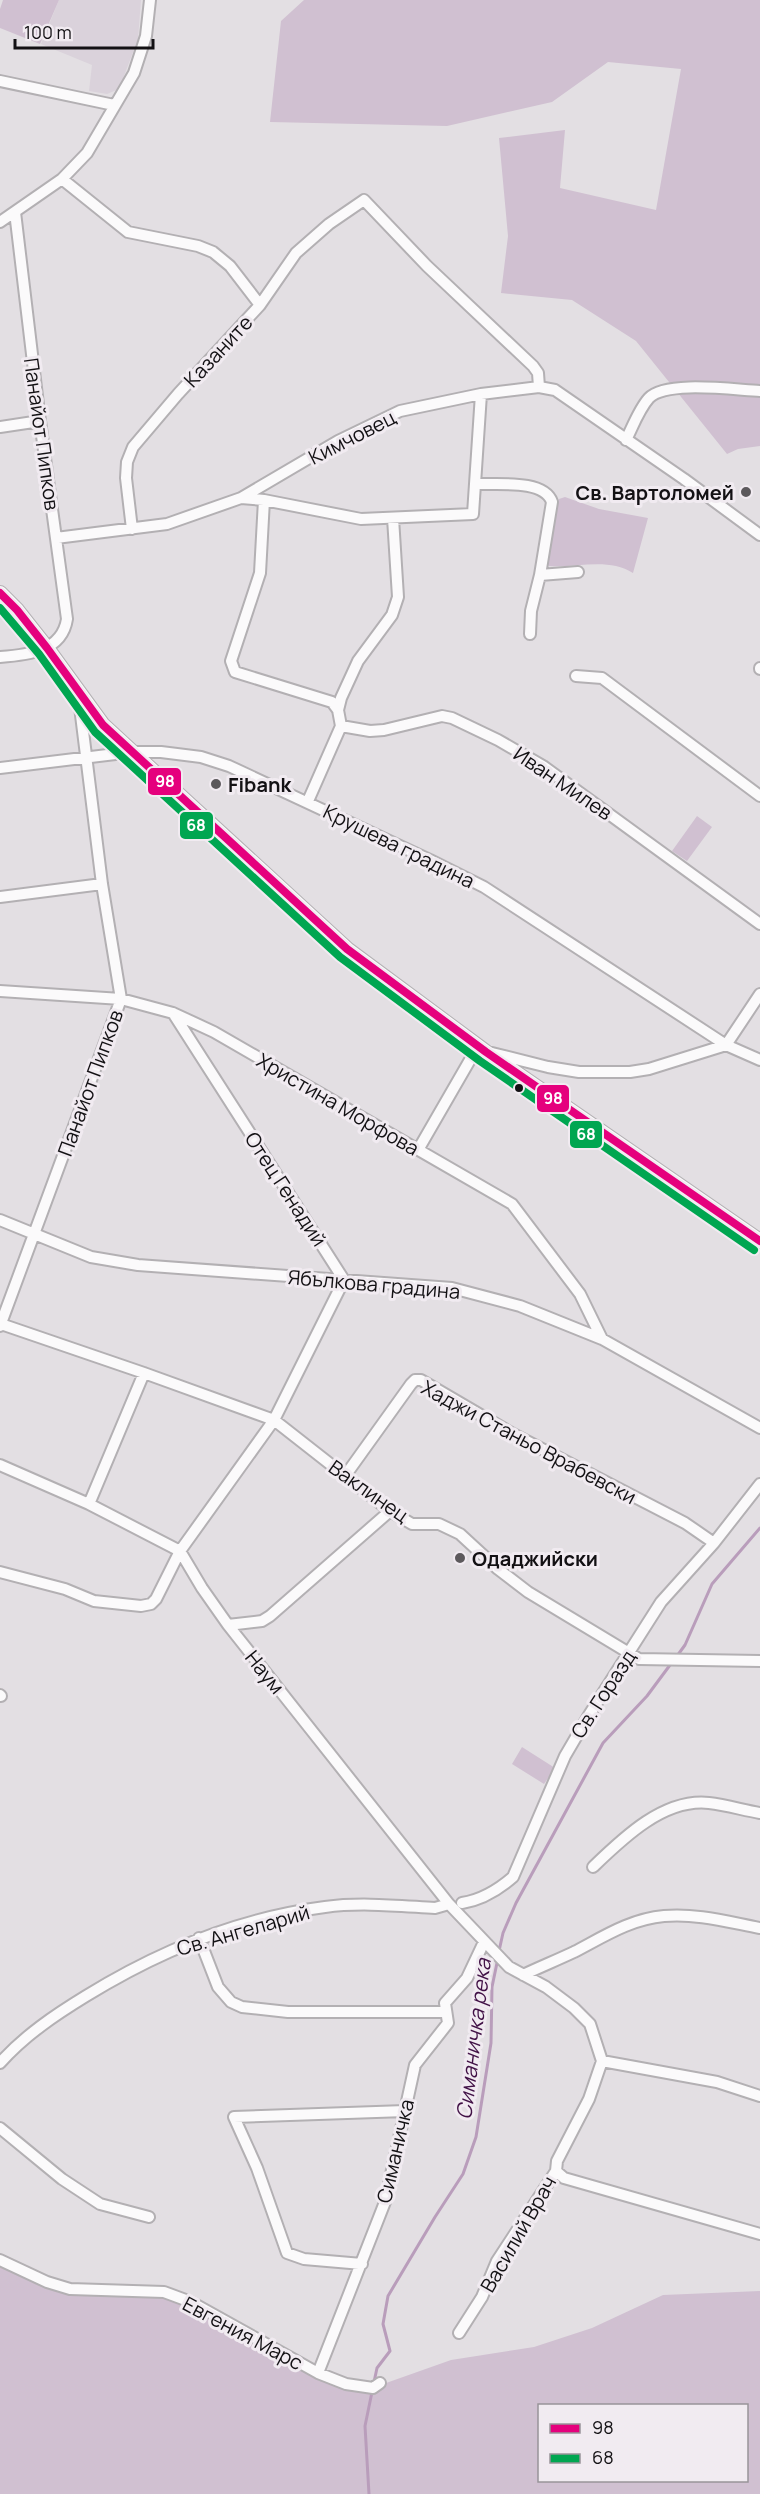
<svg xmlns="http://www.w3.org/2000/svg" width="760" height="2494" viewBox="0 0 760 2494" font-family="Manrope,sans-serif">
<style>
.built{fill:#dad2db}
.green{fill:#d0c0d1;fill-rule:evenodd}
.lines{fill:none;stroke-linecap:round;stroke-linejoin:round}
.stream{stroke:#b99dbb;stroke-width:3}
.minor-casing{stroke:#b3b0b3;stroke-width:14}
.tertiary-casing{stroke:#b3b0b3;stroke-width:16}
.minor{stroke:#fbfafb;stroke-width:10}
.tertiary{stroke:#fbfafb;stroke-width:14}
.bus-1-casing{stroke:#f1ebf1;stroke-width:12}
.bus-2-casing{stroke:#f1ebf1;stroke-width:12}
.bus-1{stroke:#e5007d;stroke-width:8}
.bus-2{stroke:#00a651;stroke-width:8}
.poi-dot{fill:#5c595c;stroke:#f1ebf1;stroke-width:2}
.bus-dot{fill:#131114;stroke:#f1ebf1;stroke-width:2}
.labels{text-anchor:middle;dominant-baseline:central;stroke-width:6;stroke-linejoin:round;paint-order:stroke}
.street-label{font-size:20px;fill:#131114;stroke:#f1ebf1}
.poi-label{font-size:20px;font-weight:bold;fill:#131114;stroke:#f1ebf1;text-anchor:start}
.water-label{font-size:21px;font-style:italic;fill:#411146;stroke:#f1ebf1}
.line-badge{stroke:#f1ebf1;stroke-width:2}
.badge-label{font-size:16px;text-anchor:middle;font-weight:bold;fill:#fff}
</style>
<rect width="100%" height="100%" fill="#e3dfe3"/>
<path class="built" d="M59,0h82l-3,39 -19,50 -12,5 -18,-3 3,-26 -51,-21z"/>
<path class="green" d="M3,0h56l-19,44 -40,-16v-19z
M304,0h456v446l-22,3 -11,5 -91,-113 -64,-41 -71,-7 7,-57 -9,-98 66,-8 -5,58 96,22 25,-141 -73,-7 -56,40 -105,24 -177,-4 11,-101z
M565,497l34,12 49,9 -15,55c-24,-16 -57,-5 -84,-7l-4,-4 10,-57h2l2,-6z
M697,816l15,11 -25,34 -15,-10z
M522,1747l33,21 -11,16 -32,-20z
M0,2260l47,22 117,10 154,81 54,15 79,-28 83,-13 58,-19 71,-33 97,-4v203h-760zM540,2406h206v74h-206z"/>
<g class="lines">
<path class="stream" d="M677,1656l8,-11 27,-61 48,-56
M499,1951l4,-18 13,-30 87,-160 44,-47 26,-35
M374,2382l3,-14 13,-17 -7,-27 5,-28 47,-79 28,-43 13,-37 15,-94 1,-56 6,-29
M369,2494l-4,-68 7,-34"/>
<g class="minor-casing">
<path id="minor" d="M0,81l114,24
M62,179l66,53 70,14 15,6 17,14 30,39
M0,222l62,-43 25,-26 47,-80 12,-37 4,-36
M0,427l40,-6
M626,440c7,-14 13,-31 23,-42 17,-18 86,-8 111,-7
M475,484c22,1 69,-5 77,18l-12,73 -9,36 -1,23
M241,498l23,2 97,19 112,-5 8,-120
M264,500l-4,73 -29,88 4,11 97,30 6,8
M132,529l-6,-51 1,-16 6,-15 45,-53 82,-89 36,-52 33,-29 35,-24 63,66 106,100 5,7 1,14
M56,538l111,-14 74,-26 97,-57 62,-30 81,-17 58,-7 16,3 129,89 76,56
M540,575l38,-3
M0,657c27,-2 62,-5 67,-38l-27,-198 -25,-209
M760,668v1
M576,676l26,2 158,118
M341,726l29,5 14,-1 58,-14 10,2 46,22 45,26 217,158
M0,768l132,-16h29l40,5 28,9 201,94 54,27 242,158 34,15
M308,801l33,-75 -3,-16 3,-12 17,-37 34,-46 6,-18 -5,-79
M0,897l102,-13
M0,991l121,8 52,14 41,19 298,172 68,90 22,45
M492,1053l56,14 31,5h51l19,-3 77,-24 34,-51
M418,1150l60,-104
M0,1220l91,37 47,8 314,23 68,18 82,33 158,89
M1,1324l143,49 130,47 116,91 22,13h27l21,10 38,35 30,23 111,67 121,2
M0,1326l121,-327 -19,-115 -24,-193
M0,1465l89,39 91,47 22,37 26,37 221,279 60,63 37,20 28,21 16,16 12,37 -13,38 -32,62 -1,10 -59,90 -15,36 -23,36
M345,1476l66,-92 4,-4h6l92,54 172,89 29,20
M89,1504l55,-131
M0,1572l65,17 29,12 47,5 10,-2 5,-5 24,-48 94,-131 70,-140 -171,-267
M228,1625l34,-4 8,-5 120,-105
M0,1695l1,1
M593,1867c30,-29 71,-69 116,-64 17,2 34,7 51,10
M462,1903c19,-3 36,-13 51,-26l52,-121 24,-41 72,-113 53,-59 46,-59
M199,1938l19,49 13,15 11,5 46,5h157
M523,1975c17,-8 34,-15 51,-23 29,-15 56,-33 90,-36 32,-3 64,6 96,12
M602,2061l115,21 43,14
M0,2063c25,-28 55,-48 86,-67 73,-45 153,-78 239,-89 36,-5 74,-1 110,1l14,-4
M0,2128l62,51 38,25 49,13
M556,2171l8,7 196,56
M0,2260l47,22 23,7 94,3 27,10 127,71 28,11 27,4 7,-5
M362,2264l-58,-5 -17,-6 -30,-85 -23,-51 171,-6
M318,2373l67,-171 30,-137 33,-42 -3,-20 22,-25 17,-36"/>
</g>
<g class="tertiary-casing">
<path id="tertiary" d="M0,593l17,17 30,38 56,77 244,224 139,103 274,189"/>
</g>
<use href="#minor" class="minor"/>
<use href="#tertiary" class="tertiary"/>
<g class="bus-1-casing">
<path id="bus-1" d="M0,593l17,17 30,38 56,77 244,224 139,103 274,189"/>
</g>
<g class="bus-2-casing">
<path id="bus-2" d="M0,608l39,46 56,78 245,225 140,104 274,189"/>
</g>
<use href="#bus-1" class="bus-1"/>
<use href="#bus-2" class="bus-2"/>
</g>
<g class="poi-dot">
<circle cx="746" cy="492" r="6"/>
<circle cx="216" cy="784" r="6"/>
<circle cx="460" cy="1558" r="6"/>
</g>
<circle class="bus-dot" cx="519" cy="1088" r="5"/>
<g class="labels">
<g class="street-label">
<text transform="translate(218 351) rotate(-47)">Казаните</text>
<text transform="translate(42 434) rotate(82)">Панайот Пипков</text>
<text transform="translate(352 437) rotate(-27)">Кимчовец</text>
<text transform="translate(563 783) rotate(34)">Иван Милев</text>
<text transform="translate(399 846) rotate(26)">Крушева градина</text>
<text transform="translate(90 1083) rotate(-70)">Панайот Пипков</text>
<text transform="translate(338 1104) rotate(30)">Христина Морфова</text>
<text transform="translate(286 1189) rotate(57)">Отец Генадий</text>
<text transform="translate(374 1284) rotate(5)">Ябълкова градина</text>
<text transform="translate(529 1442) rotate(28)">Хаджи Станьо Врабевски</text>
<text transform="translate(369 1491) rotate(35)">Ваклинец</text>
<text transform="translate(265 1672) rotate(51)">Наум</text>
<text transform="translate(603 1694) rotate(-57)">Св. Горазд</text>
<text transform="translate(243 1930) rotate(-16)">Св. Ангеларий</text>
<text transform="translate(395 2151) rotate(-77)">Симаничка</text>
<text transform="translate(518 2234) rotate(-60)">Василий Врач</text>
<text transform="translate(243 2333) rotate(28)">Евгения Марс</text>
</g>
<g class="poi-label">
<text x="734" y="492" text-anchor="end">Св. Вартоломей</text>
<text x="228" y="784">Fibank</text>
<text x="472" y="1558">Одаджийски</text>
</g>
<g class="water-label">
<text transform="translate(473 2039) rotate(-83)">Симаничка река</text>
</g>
</g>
<g class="line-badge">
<rect x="147" y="767" width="35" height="29" rx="6" fill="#e5007d"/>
<rect x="179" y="811" width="35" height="29" rx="6" fill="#00a651"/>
<rect x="536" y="1084" width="34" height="29" rx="6" fill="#e5007d"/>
<rect x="569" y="1120" width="34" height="29" rx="6" fill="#00a651"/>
</g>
<g class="badge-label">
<text x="165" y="787">98</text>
<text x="196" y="831">68</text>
<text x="553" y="1104">98</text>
<text x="586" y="1140">68</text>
</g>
<rect x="538" y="2404" width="210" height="78" fill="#f1ebf1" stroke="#989499" stroke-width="1.5"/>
<rect x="550" y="2424" width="30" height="9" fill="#e5007d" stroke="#989499" stroke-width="1.5"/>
<text x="592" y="2434" font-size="18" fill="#131114">98</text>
<rect x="550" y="2454" width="30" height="9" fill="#00a651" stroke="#989499" stroke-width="1.5"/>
<text x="592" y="2464" font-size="18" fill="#131114">68</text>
<path d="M15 39v9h138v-9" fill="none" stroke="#131114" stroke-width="3"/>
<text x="24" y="39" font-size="18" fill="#131114" stroke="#f1ebf1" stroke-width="4.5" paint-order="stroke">100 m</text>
</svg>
